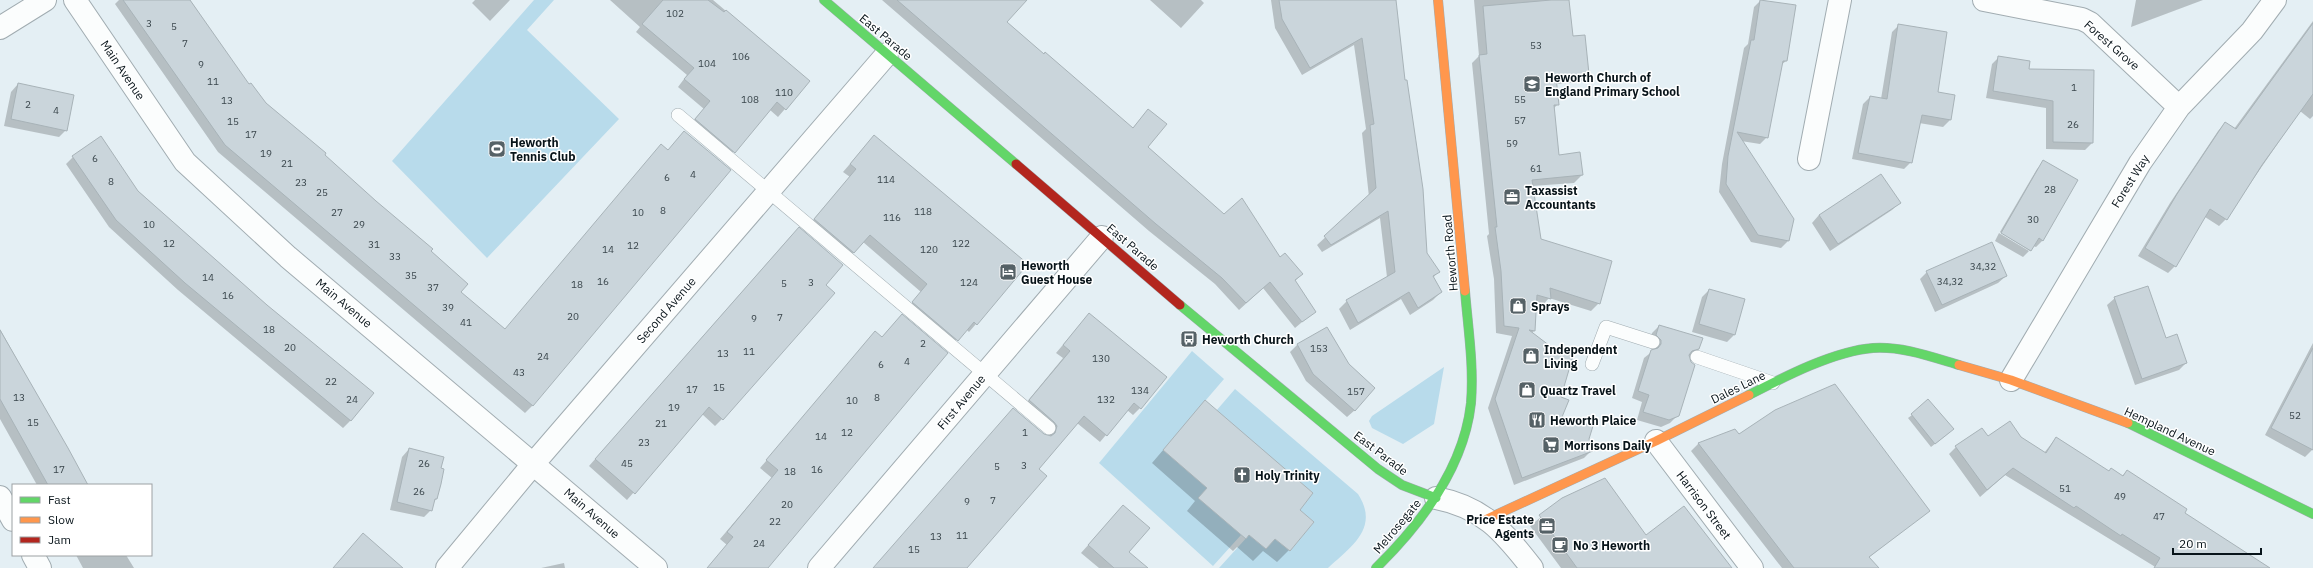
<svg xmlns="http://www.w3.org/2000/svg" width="2313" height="568" viewBox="0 0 2313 568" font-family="'IBM Plex Sans',sans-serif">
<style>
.green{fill:#b8dbeb}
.shadow{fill:#0003}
.building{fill:#cad5db;stroke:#a8b3b8}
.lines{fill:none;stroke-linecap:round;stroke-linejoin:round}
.lane-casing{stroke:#a1acb1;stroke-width:14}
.street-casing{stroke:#a1acb1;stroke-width:24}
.fast-casing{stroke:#a1acb1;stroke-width:10}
.slow-casing{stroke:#a1acb1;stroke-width:10}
.jam-casing{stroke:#a1acb1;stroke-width:10}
.lane{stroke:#fbfdfd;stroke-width:13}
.street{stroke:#fbfdfd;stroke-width:22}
.fast{stroke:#63d668;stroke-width:9}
.slow{stroke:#ff974d;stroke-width:9}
.jam{stroke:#b3261e;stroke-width:9}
.labels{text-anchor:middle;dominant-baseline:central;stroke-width:3;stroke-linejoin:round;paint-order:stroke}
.number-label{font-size:10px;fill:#3a464c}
.street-label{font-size:12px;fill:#08141a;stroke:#fff}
.poi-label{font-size:12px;font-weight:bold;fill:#08141a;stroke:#fff;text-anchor:start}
</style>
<rect width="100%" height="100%" fill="#e4eff4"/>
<path class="green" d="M534,0h20l-27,30 92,89 -132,139 -95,-97z
M1192,351l32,28 -61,71 44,38 34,47 -28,31 -114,-103z
M1444,367l-10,57 -31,20 -31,-16 -3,-7 3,-5z
M1235,389l123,105c22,34 -7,53 -30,74h-109l30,-33 17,14 9,-10 15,12 24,-29 -21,-18 20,-11 -23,-20 -80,-55z"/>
<path class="shadow" d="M119,0h71l58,86 17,18 58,51 137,138 73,112 -8,8 -307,-261 -103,-148z
M475,0h35l-20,21 -18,-18z
M610,0h103l96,81 -31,36 -8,-7 -43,49 -39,-33 16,-17 -26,-22 9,-12 -51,-43 4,-5z
M882,0h104l20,22 126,107 16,-19 -2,37 78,68 78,59 -7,7 19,31 -19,16 -32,-40 -24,22 -24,-26 -66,-53z
M1150,0h51l3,3 -23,25z
M1271,0h124l31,254 12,18 -5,6 8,14 -8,8 -23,15 -9,-16 -51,31 -11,-21 8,-8 40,-24 -7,-59 -58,34 -5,-7 52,-48 -7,-64 4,-4 -12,-84 -52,30 -27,-47z
M1474,0h94l4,37 16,37 -8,8 -24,2 2,20 -5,5 5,48 24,18 -8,8 -42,3 8,53 59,64 -8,8 -42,-13 -7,8 -7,-2 -1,27 -3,3 29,64 1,20 27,21 4,11 -8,8 -70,27 -26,-77 24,-72 -16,-3 -2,-54 -7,-43 2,-2 -17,-171 7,-7z
M1761,0l25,61 -5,4 -14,72 -7,7 -19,-3 47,100 -7,7 -30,-6 -32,-50 3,-28 22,-116 4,-4 6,-37z
M2136,0h67l-72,27z
M2313,21v95l-3,3 -10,-8 -74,108 -7,7 -14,-9 -30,49 -7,7 -30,-17 32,-53 48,-72 7,-8 9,6z
M1899,25l37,68 18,3 -4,24 -7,7 -24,-4 -8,39 -7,7 -52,-10 11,-55 7,-7 11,2 11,-67z
M1999,57l29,13 64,73 -7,7 -39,-1v-41l-60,-10 6,-34z
M18,84l48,46 -7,7 -55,-11 7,-34z
M867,144l160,120 -51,60 -7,8 -3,-3 -16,18 -44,-37 15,-18 -58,-50 -17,18 -39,-33 43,-50 -7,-5z
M73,157l65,34 128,114 106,89 -22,27 -7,7 -165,-138 -69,-63 -43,-63z
M2044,162l-1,78 -7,7 -3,-1 -3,5 -30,-19 37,-63z
M1899,203l-7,7 -62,41 -18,-28 7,-8z
M1999,233l30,18 -6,6 -28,-16z
M791,236l33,49 -102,134 -7,7 -13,-12 -75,86 -38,-34z
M1927,272l79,4 -8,7 -63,29 -15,-33z
M1709,290l25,45 -7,7 -35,-10 10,-35z
M2115,298l51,41 20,24 -7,7 -44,15 -28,-80z
M1089,314l51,94 -7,7 -6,-5 -27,32 -23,-19 -39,46 -73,99h-91l170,-133 6,1 -3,-7 -25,-21 41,-50 -7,-5z
M902,315l-135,253h-60l20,-23 -7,-6 52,-61 -12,-10 108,-128 13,-2z
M1659,326l40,23 -10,8 -11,58 -8,8 -9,4 -24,-7 5,-18 -10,-4 12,-40 10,-8 -5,-8 3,-9z
M1327,328l28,82 -8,7 -41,-36 -16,-29 7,-7z
M0,329l87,156h-50l-37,-66z
M2313,343v106l-8,8 -40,-22z
M1205,401l93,109 -9,40 -12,12 -14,-11 -10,10 -16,-14 -4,4 -46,-40 8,-10 -43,-38z
M1912,415l38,17 -19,15 -23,-29z
M1735,431l3,4 190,76 -60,47 9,10h-95l-91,-117 7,-7z
M1988,438h32l24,15 12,-15 52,34 14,4 5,-5 57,42 85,55h-112l-152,-93 -25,22 -31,-43 7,-7z
M409,449l31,20 -4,30 -3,4 -2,7 -7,7 -34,-7 12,-53z
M1563,499l83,38 85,31h-170l-31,-42z
M1123,506l5,46 -2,16h-27l-18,-15z
M76,555h50l8,13h-51z
M564,563l1,5h-24z"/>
<path class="building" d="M123,0h67l59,84 2,-1 15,20 60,50 -1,2 51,46 57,48 -2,2 37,33 -7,8 44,37 156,-185 7,6 16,-19 47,39 -198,236 -308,-261z
M663,0h45l16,12 2,-2 84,71 -24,29 -9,-8 -42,51 -40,-34 15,-18 -26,-22 10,-11 -52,-44z
M897,0h130l-20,22 37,32 1,-2 88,76 15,-19 19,15 -19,23 76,67 18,-16 38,59 5,-4 18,21 -8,6 21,32 -14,10 -32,-40 -24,21 -24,-25 -66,-54z
M1279,0h117l9,80h2l16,109 4,64 13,19 -7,4 9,16 -24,16 -9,-16 -51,31 -12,-23 49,-28 -7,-61 -57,34 -7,-9 52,-48 -6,-63 4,-1 -12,-86 -52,30 -28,-49z
M1551,0h18l4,36 12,-1 4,39 -33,3 3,28h-5l5,50 21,-3 3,23 -51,5 9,59 71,22 -12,43 -50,-16 1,11 -14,-4 -2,36 -6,-1 25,19 19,7 -12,41 8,3 -7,17 31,9 -4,13 4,12 -71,27 -27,-79 24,-71 -15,-2 -3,-55 -6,-44h2l-18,-172 8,-1 -4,-48z
M1760,0l36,5 -9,56h-4l-15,77 -31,-6 57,87 -5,22 -31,-6 -32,-51 2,-28 23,-116h3z
M2313,23v71l-51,71 -35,55 -17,-11 -34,58 -31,-19 32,-54 48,-72 11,7z
M1898,24l49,8 -9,60 17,3 -4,25 -29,-5 -10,48 -54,-10 12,-57 17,3z
M1998,56l32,5 -1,8 65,1 -1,73 -40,-1v-41l-60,-10z
M18,83l56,12 -7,36 -56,-12z
M874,135l154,129 -51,61 -3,-3 -16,19 -46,-39 15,-18 -57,-49 -16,18 -40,-34 42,-50 -6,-5z
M101,136l37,55 129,114 107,88 -23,28 -166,-138 -69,-63 -44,-64z
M2043,160l35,20 -35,61 -4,-3 -8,13 -30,-18z
M1881,174l20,29 -63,41 -19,-29z
M799,227l44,38 -17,20 9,8 -112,127 -14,-13 -74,87 -40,-35z
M1992,242l15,34 -65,29 -16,-34z
M2148,286l18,52 11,-4 10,29 -45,16 -28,-82z
M1709,289l36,10 -10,36 -36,-11z
M1089,313l78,64 -26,32 -7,-6 -27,33 -23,-20 -45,53 8,7 -80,92h-94l140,-160 31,26 7,2 4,-3 2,-7 -3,-4 -25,-22 41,-49 -7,-6z
M902,314l46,39 -180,215h-61l26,-31 -6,-5 51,-62 -12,-10 109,-129 7,6z
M1659,325l44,13 -4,11 -7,2 -3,4 2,7 4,3 -16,51 -10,4 -26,-8 6,-17 -11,-4 13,-41 7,-2 3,-4v-4l-5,-5z
M1327,327l22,37 26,24 -20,23 -42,-37 -16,-30z
M0,330l68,118 20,37h-40l-48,-86z
M2313,348v102l-42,-22z
M1835,384l95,127 -61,46 10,11h-85l-96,-125 37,-14 4,5 36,-24z
M1928,399l26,30 -19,15 -24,-30z
M1205,400l108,93 -13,17 14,12 -24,29 -15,-12 -9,10 -17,-14 -3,4 -48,-41 9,-10 -44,-38z
M2010,421l11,16 25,16 10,-16 53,34 2,-3 12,8 4,-6 60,39 -2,4 85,55h-116l6,-10 -38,-24 -1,2 -45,-30 -2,2 -61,-40 -26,22 -32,-44 27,-18 6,8z
M409,448l35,9 -3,11 3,1 -3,15 -4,15h-2l-3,12 -35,-9z
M1605,478l41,57 38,-29 48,62h-155l-38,-53 23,-17z
M1123,505l27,23 -21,24 19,16h-34l-26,-23z
M363,533l40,35h-70z"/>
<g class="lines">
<g class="lane-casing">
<path id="lane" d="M678,115l371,313
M1697,357l76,26
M1592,364l14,-37 47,15"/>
</g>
<g class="street-casing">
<path id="street" d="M75,0l110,162 103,95 368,311
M1984,0l98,19 8,4 89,84
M0,28l45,-28
M1809,159l31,-159
M2011,380l129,-217 39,-56 73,-76 23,-31
M1656,441l96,127
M0,497l13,23
M1436,498c47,9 67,33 96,70
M33,555l7,13
M447,568l87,-105 353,-409
M819,568l283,-331"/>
</g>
<g class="fast-casing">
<path id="fast" d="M824,0l192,164
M1180,305l198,164 24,16 34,13
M1749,395c35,-18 85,-44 124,-47 29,-2 59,9 86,17
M2128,423l185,91
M1376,568c45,-44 88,-100 95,-165 3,-38 -3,-75 -6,-112"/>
</g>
<g class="slow-casing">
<path id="slow" d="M1438,0l27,291
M1959,365l52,15 117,43
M1487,519l169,-78 93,-46"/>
</g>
<g class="jam-casing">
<path id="jam" d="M1016,164l164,141"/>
</g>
<use href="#lane" class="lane"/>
<use href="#street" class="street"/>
<use href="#fast" class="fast"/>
<use href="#slow" class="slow"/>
<use href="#jam" class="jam"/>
</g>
<defs>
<g id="school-square" transform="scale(0.9)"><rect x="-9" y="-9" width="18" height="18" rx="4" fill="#556166" stroke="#fff"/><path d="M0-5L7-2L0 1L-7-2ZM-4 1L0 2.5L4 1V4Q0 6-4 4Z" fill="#fff"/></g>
<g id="stadium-square" transform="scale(0.9)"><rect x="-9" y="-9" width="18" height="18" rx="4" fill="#556166" stroke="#fff"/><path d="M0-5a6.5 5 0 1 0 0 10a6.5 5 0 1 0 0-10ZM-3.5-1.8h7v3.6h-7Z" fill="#fff"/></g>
<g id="office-square" transform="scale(0.9)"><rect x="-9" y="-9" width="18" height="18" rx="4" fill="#556166" stroke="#fff"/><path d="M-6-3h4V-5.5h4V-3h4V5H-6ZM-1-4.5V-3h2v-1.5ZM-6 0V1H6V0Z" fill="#fff"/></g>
<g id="hotel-square" transform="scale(0.9)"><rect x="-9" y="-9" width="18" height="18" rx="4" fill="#556166" stroke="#fff"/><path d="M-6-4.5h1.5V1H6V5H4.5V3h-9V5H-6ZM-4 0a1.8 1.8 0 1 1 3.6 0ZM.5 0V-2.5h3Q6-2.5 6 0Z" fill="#fff"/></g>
<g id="shop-square" transform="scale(0.9)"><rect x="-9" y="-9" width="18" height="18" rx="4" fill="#556166" stroke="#fff"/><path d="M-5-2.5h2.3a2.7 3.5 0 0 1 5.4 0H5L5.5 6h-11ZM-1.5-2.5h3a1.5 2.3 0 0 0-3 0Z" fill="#fff"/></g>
<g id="bus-square" transform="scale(0.9)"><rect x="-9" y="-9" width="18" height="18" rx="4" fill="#556166" stroke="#fff"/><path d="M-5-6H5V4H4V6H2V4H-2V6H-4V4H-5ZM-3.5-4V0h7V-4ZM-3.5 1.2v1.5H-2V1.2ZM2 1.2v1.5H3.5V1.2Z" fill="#fff"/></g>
<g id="restaurant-square" transform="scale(0.9)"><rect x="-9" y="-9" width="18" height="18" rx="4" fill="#556166" stroke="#fff"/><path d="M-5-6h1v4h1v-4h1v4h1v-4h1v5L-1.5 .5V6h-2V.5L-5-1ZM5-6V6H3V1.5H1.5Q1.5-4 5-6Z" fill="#fff"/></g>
<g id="supermarket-square" transform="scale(0.9)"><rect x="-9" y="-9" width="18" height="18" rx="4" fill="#556166" stroke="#fff"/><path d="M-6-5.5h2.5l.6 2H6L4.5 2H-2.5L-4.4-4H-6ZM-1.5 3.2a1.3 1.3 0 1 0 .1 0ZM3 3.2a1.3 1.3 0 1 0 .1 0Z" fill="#fff"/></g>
<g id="church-square" transform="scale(0.9)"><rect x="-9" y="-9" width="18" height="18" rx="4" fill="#556166" stroke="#fff"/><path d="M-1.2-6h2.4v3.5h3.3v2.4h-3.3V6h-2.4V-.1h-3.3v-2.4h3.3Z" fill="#fff"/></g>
<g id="cafe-square" transform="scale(0.9)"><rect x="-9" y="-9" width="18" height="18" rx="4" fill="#556166" stroke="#fff"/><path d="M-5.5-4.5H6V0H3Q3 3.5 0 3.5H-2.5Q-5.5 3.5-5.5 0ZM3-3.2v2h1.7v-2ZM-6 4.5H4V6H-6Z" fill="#fff"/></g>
</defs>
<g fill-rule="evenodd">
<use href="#school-square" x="1532" y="84"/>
<use href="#stadium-square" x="497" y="149"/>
<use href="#office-square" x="1512" y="197"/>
<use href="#hotel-square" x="1008" y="272"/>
<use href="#shop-square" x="1518" y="306"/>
<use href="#bus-square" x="1189" y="339"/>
<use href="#shop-square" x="1531" y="356"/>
<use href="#shop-square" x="1527" y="390"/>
<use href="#restaurant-square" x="1537" y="420"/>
<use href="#supermarket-square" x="1551" y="445"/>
<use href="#church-square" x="1242" y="475"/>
<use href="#office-square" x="1547" y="526"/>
<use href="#cafe-square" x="1560" y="545"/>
</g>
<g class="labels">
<g class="number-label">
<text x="675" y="13">102</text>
<text x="149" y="23">3</text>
<text x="174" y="26">5</text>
<text x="185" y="43">7</text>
<text x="1536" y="45">53</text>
<text x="741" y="56">106</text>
<text x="707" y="63">104</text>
<text x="201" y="64">9</text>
<text x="213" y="81">11</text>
<text x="2074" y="87">1</text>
<text x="784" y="92">110</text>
<text x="750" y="99">108</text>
<text x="1520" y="99">55</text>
<text x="227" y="100">13</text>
<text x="28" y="104">2</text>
<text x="56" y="110">4</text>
<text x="1520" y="120">57</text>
<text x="233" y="121">15</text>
<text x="2073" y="124">26</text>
<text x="251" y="134">17</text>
<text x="1512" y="143">59</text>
<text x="266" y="153">19</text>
<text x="95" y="158">6</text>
<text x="287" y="163">21</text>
<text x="1536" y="168">61</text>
<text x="693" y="174">4</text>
<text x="667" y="177">6</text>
<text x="886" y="179">114</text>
<text x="111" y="181">8</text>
<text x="301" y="182">23</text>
<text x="2050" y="189">28</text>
<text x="322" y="192">25</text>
<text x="663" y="210">8</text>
<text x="923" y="211">118</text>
<text x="337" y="212">27</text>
<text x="638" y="212">10</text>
<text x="892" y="217">116</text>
<text x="2033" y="219">30</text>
<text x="149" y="224">10</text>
<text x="359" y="224">29</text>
<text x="169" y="243">12</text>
<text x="961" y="243">122</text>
<text x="374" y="244">31</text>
<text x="633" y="245">12</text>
<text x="608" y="249">14</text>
<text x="929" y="249">120</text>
<text x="395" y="256">33</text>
<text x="1983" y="266">34,32</text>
<text x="411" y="275">35</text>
<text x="208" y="277">14</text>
<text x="603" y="281">16</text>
<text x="1950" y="281">34,32</text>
<text x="811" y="282">3</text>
<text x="969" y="282">124</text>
<text x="784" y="283">5</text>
<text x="577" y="284">18</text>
<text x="433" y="287">37</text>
<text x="228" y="295">16</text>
<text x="448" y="307">39</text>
<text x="573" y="316">20</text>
<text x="780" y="317">7</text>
<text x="754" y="318">9</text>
<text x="466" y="322">41</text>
<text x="269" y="329">18</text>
<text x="923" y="343">2</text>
<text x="290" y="347">20</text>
<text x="1319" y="348">153</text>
<text x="749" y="351">11</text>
<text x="723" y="353">13</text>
<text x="543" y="356">24</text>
<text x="1101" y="358">130</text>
<text x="907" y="361">4</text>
<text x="881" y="364">6</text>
<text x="519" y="372">43</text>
<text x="331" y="381">22</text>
<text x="719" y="387">15</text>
<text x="692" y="389">17</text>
<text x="1140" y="390">134</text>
<text x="1356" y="391">157</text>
<text x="19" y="397">13</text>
<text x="877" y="397">8</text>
<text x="352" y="399">24</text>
<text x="1106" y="399">132</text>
<text x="852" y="400">10</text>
<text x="674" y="407">19</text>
<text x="2295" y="415">52</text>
<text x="33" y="422">15</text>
<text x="661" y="423">21</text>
<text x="847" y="432">12</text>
<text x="1025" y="432">1</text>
<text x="821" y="436">14</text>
<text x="644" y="442">23</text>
<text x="424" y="463">26</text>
<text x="627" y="463">45</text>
<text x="1024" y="465">3</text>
<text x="997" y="466">5</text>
<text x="59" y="469">17</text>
<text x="817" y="469">16</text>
<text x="790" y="471">18</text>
<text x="2065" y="488">51</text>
<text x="419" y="491">26</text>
<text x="2120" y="496">49</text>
<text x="993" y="500">7</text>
<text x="967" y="501">9</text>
<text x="787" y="504">20</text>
<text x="2159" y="516">47</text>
<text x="775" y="521">22</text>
<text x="962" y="535">11</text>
<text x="936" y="536">13</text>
<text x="759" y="543">24</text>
<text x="914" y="549">15</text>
</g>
<g class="street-label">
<text transform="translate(886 37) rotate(40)">East Parade</text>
<text transform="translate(2112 45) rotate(41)">Forest Grove</text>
<text transform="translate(123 70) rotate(56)">Main Avenue</text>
<text transform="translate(2130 181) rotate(-58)">Forest Way</text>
<text transform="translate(1133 247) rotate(41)">East Parade</text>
<text transform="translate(1450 253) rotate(-95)">Heworth Road</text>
<text transform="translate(344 303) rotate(40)">Main Avenue</text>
<text transform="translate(666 310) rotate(-49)">Second Avenue</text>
<text transform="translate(1738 387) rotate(-26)">Dales Lane</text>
<text transform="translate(961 402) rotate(-50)">First Avenue</text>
<text transform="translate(2170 431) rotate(25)">Hempland Avenue</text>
<text transform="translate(1381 453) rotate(37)">East Parade</text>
<text transform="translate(1704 505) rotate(53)">Harrison Street</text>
<text transform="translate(592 513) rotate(41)">Main Avenue</text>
<text transform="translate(1397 526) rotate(-50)">Melrosegate</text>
</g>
<g class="poi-label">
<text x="1545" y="77">Heworth Church of<tspan x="1545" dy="14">England Primary School</tspan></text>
<text x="510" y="142">Heworth<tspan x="510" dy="14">Tennis Club</tspan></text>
<text x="1525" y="190">Taxassist<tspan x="1525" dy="14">Accountants</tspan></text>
<text x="1021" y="265">Heworth<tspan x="1021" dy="14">Guest House</tspan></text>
<text x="1531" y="306">Sprays</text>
<text x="1202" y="339">Heworth Church</text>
<text x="1544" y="349">Independent<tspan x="1544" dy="14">Living</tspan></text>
<text x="1540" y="390">Quartz Travel</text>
<text x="1550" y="420">Heworth Plaice</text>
<text x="1564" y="445">Morrisons Daily</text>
<text x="1255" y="475">Holy Trinity</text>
<text x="1534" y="519" text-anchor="end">Price Estate<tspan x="1534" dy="14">Agents</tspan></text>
<text x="1573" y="545">No 3 Heworth</text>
</g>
</g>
<rect x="12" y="484" width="140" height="72" fill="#ffffff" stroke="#9ca1a3"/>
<rect x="20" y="497" width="20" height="6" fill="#63d668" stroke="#9ca1a3"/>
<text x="48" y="504" font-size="12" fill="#08141a">Fast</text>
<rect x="20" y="517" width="20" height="6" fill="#ff974d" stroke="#9ca1a3"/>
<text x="48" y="524" font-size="12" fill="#08141a">Slow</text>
<rect x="20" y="537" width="20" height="6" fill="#b3261e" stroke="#9ca1a3"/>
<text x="48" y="544" font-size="12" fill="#08141a">Jam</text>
<path d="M2173 548v6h88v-6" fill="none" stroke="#08141a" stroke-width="2"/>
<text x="2179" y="548" font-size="12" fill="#08141a" stroke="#ffffff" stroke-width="3" paint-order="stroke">20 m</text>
</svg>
